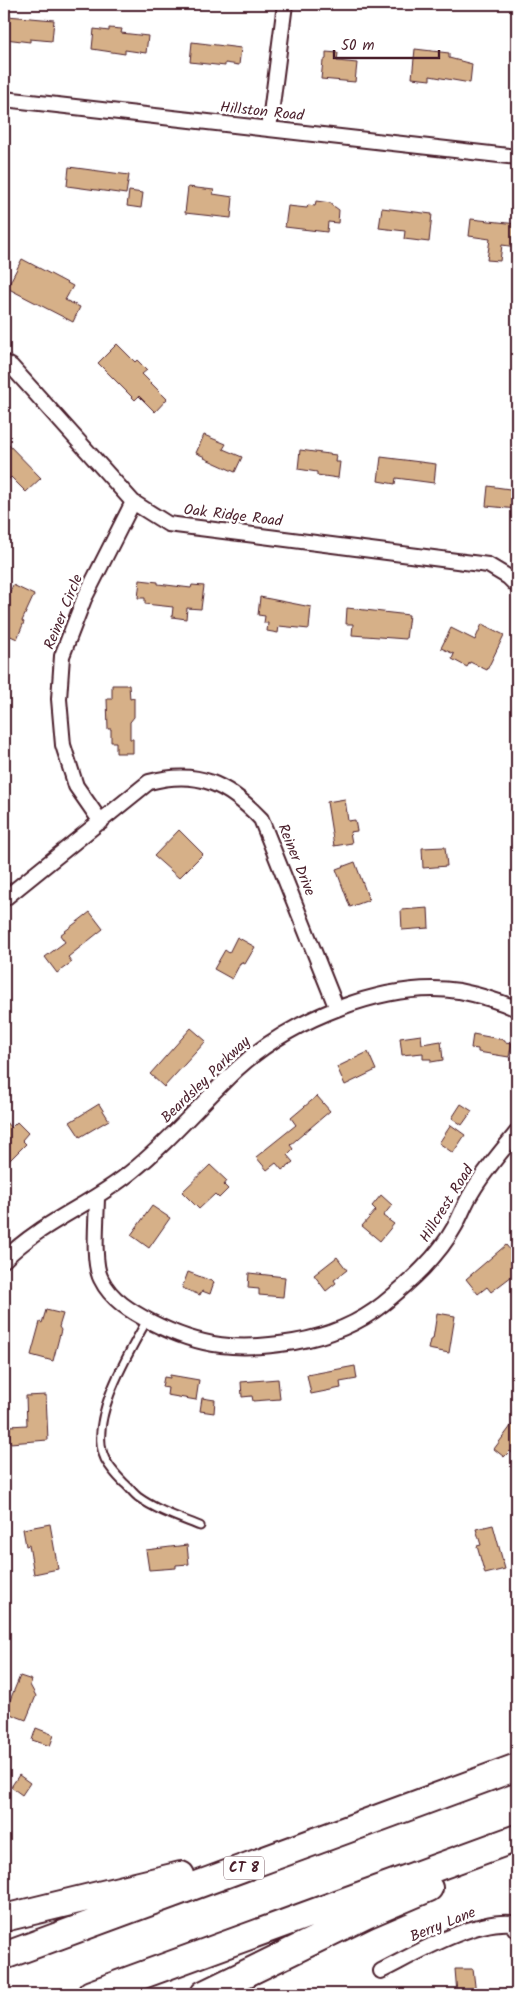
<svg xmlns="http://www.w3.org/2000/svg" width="521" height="1998" viewBox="0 0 521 1998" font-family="Kalam,sans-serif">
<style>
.building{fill:#d6b088;stroke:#4a1f2b}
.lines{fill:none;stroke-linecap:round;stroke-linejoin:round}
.service-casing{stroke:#4a1f2b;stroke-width:11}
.minor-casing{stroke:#4a1f2b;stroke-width:18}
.motorway-casing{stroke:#4a1f2b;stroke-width:30}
.service{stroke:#fff;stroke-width:7}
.minor{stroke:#fff;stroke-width:14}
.motorway{stroke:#fff;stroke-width:26}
.labels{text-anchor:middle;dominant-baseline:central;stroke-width:5;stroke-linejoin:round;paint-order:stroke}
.shield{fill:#fff;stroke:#80626b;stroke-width:1}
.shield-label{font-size:14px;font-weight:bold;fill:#4a1f2b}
.street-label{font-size:15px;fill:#4a1f2b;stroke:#fff}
</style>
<rect width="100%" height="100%" fill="#fff"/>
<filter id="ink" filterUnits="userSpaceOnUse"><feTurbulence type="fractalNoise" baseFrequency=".02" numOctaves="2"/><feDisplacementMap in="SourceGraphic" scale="10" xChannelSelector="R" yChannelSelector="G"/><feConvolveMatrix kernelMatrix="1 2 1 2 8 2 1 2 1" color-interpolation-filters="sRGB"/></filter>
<g filter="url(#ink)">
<path class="building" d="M7,16l47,4 -2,21 -22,-2v3l-25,-3z
M109,28l13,1 -1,4 27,3 -2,17 -21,-3v4l-33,-5 2,-20 15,2z
M192,42l49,6 -2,17 -14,-2v3l-35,-4z
M415,49l34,4v5l23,6 -2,19 -40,-7v4l-18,-2z
M326,52l12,1 -1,8 20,2 -2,19 -34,-3 2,-18 3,-2z
M69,167l60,8 -3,19 -59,-8z
M188,187l26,3 -1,4 20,3 -2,21 -46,-5z
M129,191l14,2 -2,15 -14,-2z
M316,201l15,2 1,3 3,1 4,3 -1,13 -10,-1 -1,10 -42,-5 3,-21 19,2 1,-3 7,1z
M382,208l50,6 -3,28 -25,-3 1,-8 -26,-3z
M471,219l46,5v23l-15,-2 -2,16 -13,-1 3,-21 -21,-3z
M22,259l51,27 -8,14 15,7 -7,15 -66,-34z
M117,344l18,18 2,-2 10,10 -5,4 25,25 -12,13 -16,-16 -4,4 -37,-37z
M204,435l22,9 -3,5 19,8 -7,15 -31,-14 1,-1 -9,-4z
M4,440l37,38 -15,14 -15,-15 -7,7z
M300,450l36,5 -1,7h5l-2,16 -21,-3v-3l-19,-3z
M381,457l55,7 -2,19 -38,-5 -1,6 -17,-3z
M488,486l29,4v19l-31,-3z
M140,580l18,2v2l33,4 1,-3 12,1 -3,23 -14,-1 -1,11 -14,-2 1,-10 -28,-3v-6h-7z
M13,585l21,10 -12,26 2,1 -7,17 -13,-6v-28z
M260,597l51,10 -2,22 -30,-3 -1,7 -11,-2 1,-8h-4l1,-7 -7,-1z
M347,608l62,7 -3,24 -54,-4 1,-11h-7z
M482,624l22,11 -17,35 -17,-8 -3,5 -15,-8 2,-5 -13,-6 10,-20 24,12z
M112,685h17l1,14 4,-1v19l-4,5v17h3v14h-17v-11h-5v-13h-3l-1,-30h5z
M345,799l3,22 7,-1 2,11 -7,1 2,11 -18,3 -7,-44z
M179,830l24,24 -24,24 -25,-22z
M445,847l2,19 -24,2 -1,-20z
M355,862l14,38 -19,7 -14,-38z
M428,908l1,20 -27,2 -1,-20z
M90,912l13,17 -35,28 4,5 -15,11 -12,-16 20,-15 -5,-7z
M237,937l18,10 -10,17 -4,-2 -9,17 -18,-10 11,-19 4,3z
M191,1028l15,13 -42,46 -14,-13z
M473,1034l32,6v2l7,1 -3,14 -31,-5v-3l-7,-1z
M421,1035l1,9 19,-3 2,19 -12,2v-3h-8v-6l-21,2 -2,-17z
M368,1052l8,18 -31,15 -8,-18z
M317,1096l13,15 -40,34 3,4 -6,6 6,7 -11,8 -6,-7 -9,7 -11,-13 40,-32 -5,-7z
M99,1104l10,16 -29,17 -10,-15z
M461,1104l11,7 -10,14 -10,-7z
M4,1120l7,8 6,-6 11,11 -6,7 4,4 -22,22z
M451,1125l14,10 -12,18 -14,-10z
M210,1165l17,16 -3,4 4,4 -9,9 -4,-4 -16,15 -17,-17z
M381,1195l11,10 -9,11 11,8 -14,17 -18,-15 14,-16 -4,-4z
M152,1206l18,12 -21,30 -18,-13z
M506,1245l11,13v6l-5,4 4,5 -25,19 -4,-5 -9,7 -12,-15z
M337,1257l10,13 -13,10 2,3 -10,8 -12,-16z
M188,1272l26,10 -4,12 -8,-3 -2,4 -18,-7z
M249,1273l36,4 -2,20 -24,-2v-6l-11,-1z
M46,1310l17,4 -4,13 2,3 -8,31 -22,-6 9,-33 2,1z
M437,1313l18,3 -6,37 -21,-4 2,-9 3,-1z
M355,1366l2,13 -17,3 1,6 -30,6 -4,-19z
M170,1375l29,5 -3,20 -29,-5 1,-7 -6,-1 2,-10 6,1z
M278,1379l2,20 -27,2 -1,-5 -10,1 -1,-15z
M46,1395l2,45 -38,3 -1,-17 18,-1 -1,-29z
M202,1398l13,2 -1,13 -14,-2z
M517,1418v39l-7,-6 -6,6 -10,-8z
M50,1524l8,45 -24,5 -5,-29 -3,1 -3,-17z
M493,1525l12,44 -20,5 -8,-28 4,-1 -5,-16z
M187,1545l2,19 -13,1v3l-27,2 -3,-20z
M20,1676l12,4 -2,5 6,11 -10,24 -21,-8z
M36,1728l18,7 -4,11 -18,-6z
M19,1775l11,8 -8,12 -11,-8z
M455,1969h18l3,25h-19z"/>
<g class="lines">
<g class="service-casing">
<path id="service" d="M147,1320c-18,33 -60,101 -42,139 5,9 12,17 19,24 5,4 9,10 14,14 18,13 42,21 62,29"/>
</g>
<g class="minor-casing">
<path id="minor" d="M4,99l513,58
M269,129l16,-125
M4,362l7,4 122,136 35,22 320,41 20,12 9,9
M101,822l-25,-36 -13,-41 -4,-46 3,-43 22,-57 49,-97
M4,899l145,-117c49,-13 79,2 112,37l76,190
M97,1196c0,21 -5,66 4,83 10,21 31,33 50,43 51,26 88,29 143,20 34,-6 63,-17 89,-38 27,-22 55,-47 72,-78 6,-11 10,-23 17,-34 12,-21 30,-41 45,-60
M4,1260c37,-38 87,-55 127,-88 39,-31 70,-69 106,-103 53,-49 149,-89 222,-78 20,4 40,10 58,18
M381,1971c34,-17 91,-51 130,-48l6,8"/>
</g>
<g class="motorway-casing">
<path id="motorway" d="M4,1918l177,-43
M4,1956l513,-189
M91,1994l426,-156
M204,1994l162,-79 63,-27"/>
</g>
<use href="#service" class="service"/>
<use href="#minor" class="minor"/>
<use href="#motorway" class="motorway"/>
</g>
</g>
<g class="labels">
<rect class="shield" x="224" y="1856.5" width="40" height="23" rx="4"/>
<g class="shield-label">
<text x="244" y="1868">CT 8</text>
</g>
<g class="street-label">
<text transform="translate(262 112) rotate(6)">Hillston Road</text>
<text transform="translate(233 516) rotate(7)">Oak Ridge Road</text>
<text transform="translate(64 612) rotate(-68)">Reiner Circle</text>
<text transform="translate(296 860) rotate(68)">Reiner Drive</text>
<text transform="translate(206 1080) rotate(-44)">Beardsley Parkway</text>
<text transform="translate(447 1204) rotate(-58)">Hillcrest Road</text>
<text transform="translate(443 1925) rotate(-22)">Berry Lane</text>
</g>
</g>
<rect width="521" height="1998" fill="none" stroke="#fff" stroke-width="20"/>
<rect x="10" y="10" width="501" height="1978" fill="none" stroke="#4a1f2b" stroke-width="2" filter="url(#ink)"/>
<path d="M334 50v8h105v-8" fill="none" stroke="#4a1f2b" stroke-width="2.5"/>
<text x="341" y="50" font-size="15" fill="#4a1f2b" stroke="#ffffff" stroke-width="4" paint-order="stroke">50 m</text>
</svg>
